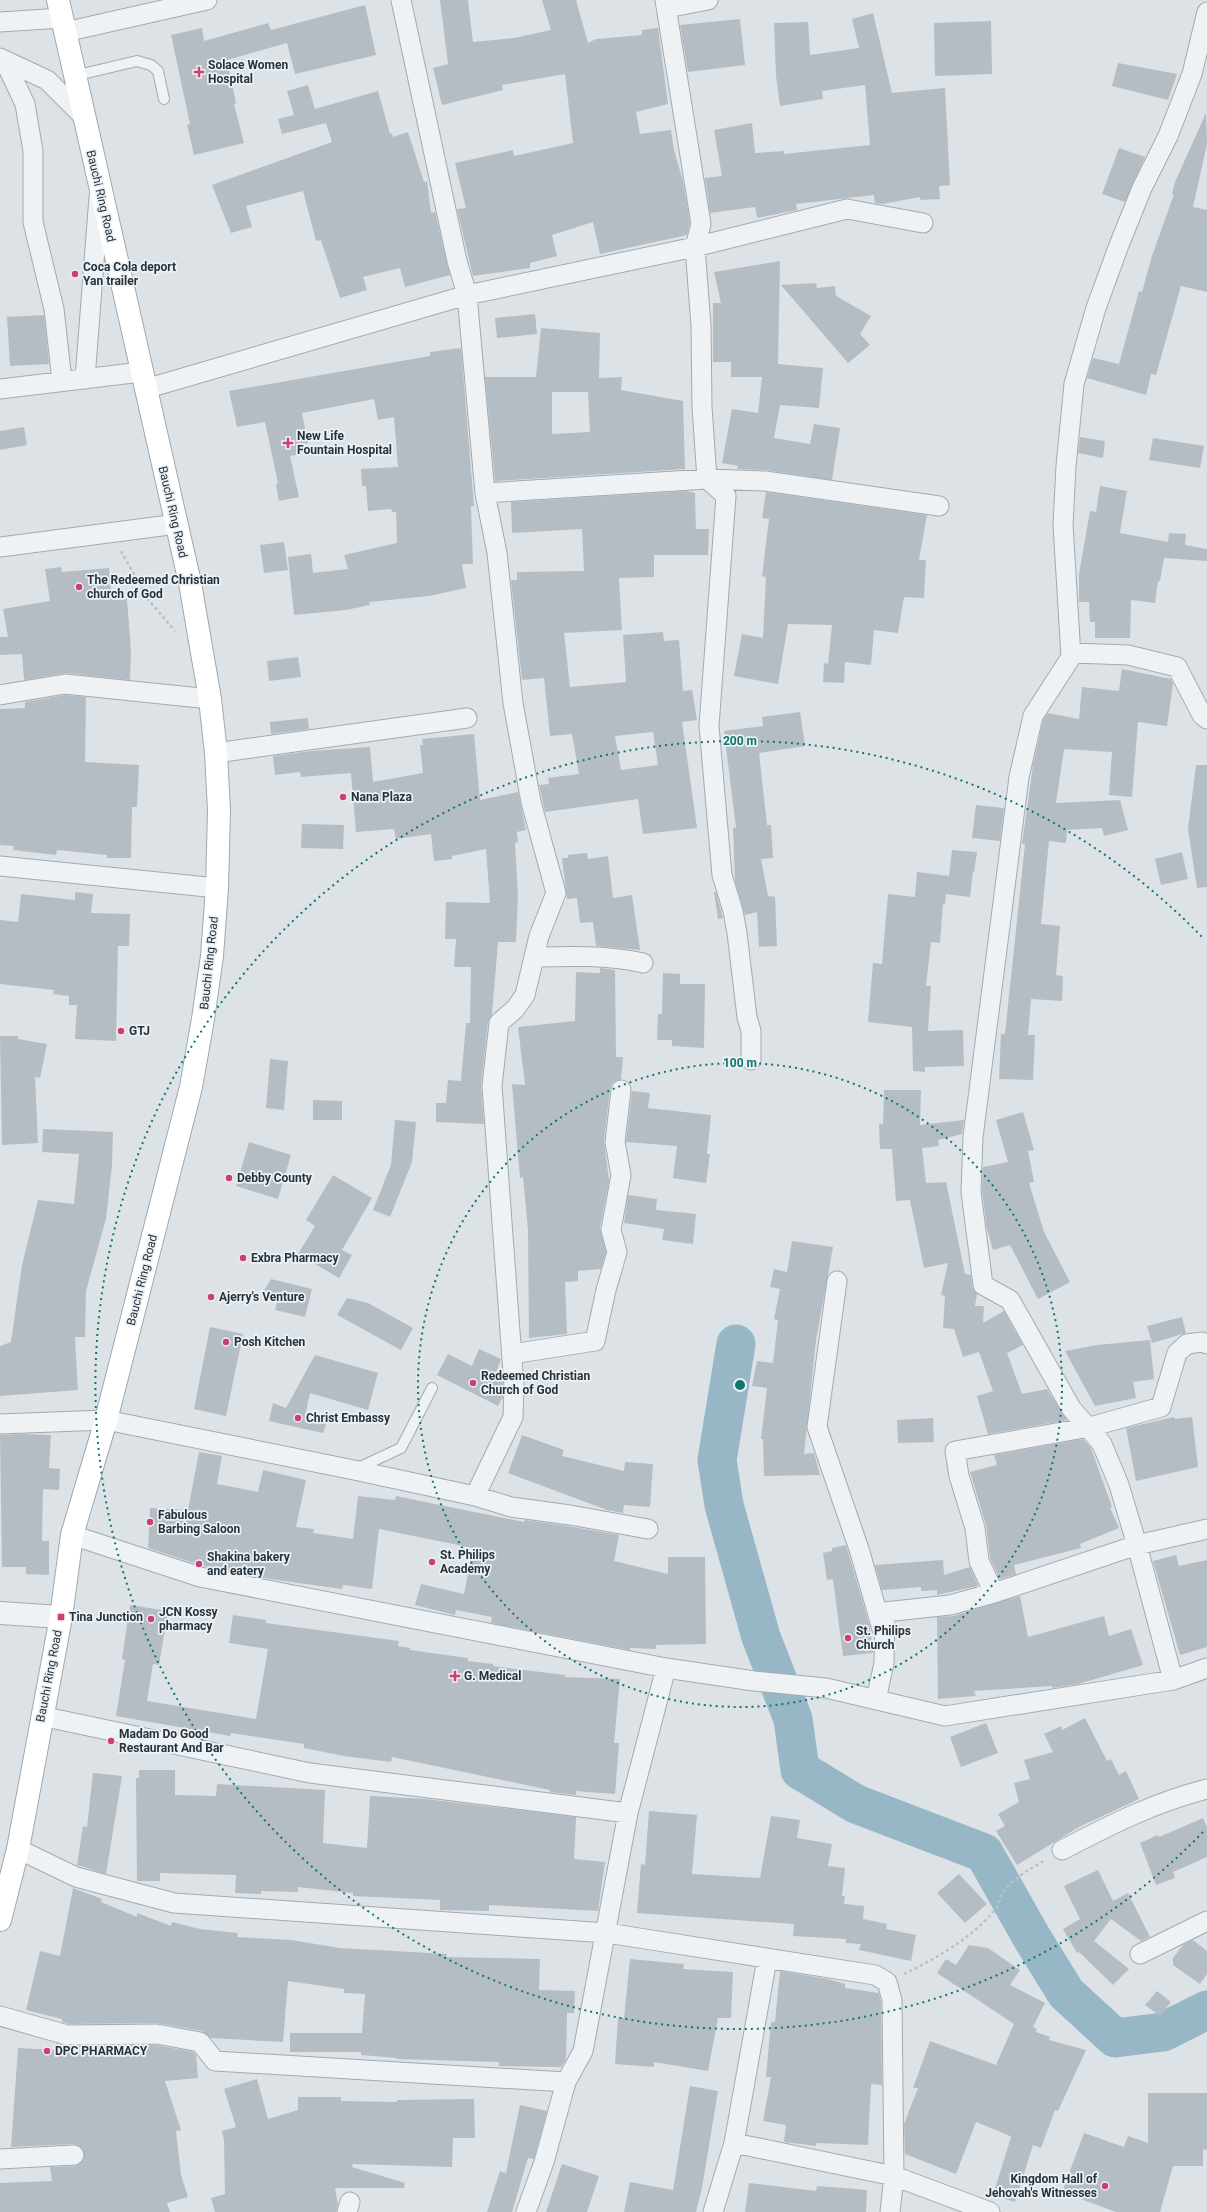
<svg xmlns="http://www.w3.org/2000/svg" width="1207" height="2212" viewBox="0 0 1207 2212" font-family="Roboto,sans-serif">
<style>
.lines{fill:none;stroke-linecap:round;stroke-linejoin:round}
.river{stroke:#97b7c7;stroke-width:39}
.building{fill:#b4bdc4;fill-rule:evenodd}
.service-casing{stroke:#a2aab1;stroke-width:12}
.minor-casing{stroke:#a2aab1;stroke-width:21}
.tertiary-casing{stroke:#a2aab1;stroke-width:24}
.primary-casing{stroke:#9ca9b2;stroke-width:24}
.path{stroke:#bbc0c5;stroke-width:2.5;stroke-dasharray:3 3;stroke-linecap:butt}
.service{stroke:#eff2f5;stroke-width:10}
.minor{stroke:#eff2f5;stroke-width:19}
.tertiary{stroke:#eff2f5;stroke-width:22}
.primary{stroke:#fff;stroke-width:22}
.ring{fill:none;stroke:#0f766e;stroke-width:2;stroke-dasharray:2 4}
.poi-dot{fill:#cd406d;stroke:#ecf1f5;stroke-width:1.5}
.labels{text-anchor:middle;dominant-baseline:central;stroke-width:3.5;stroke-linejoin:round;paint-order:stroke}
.poi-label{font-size:12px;font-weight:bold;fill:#26333d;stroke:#ecf1f5;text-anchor:start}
.street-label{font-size:12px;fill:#26333d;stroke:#ecf1f5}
.centre{fill:#0f766e;stroke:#ecf1f5;stroke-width:2}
.ring-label{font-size:12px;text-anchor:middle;font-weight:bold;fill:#0f766e;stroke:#ecf1f5;stroke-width:3.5;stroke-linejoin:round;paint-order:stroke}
</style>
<rect width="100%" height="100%" fill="#dde2e7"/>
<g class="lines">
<path class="river" d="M736,1344l-19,116 7,45 37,132 32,82 7,51 56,34 128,49 48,85 34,55 49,45 48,-6 44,-22"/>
</g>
<path class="building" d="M440,0h28l5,42 41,-4 37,-8 -9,-30h34l12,43 8,-4 46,-4v-5l16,-2 10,76 -32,8 4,22 31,-4 3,20 9,31 7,42 -3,12 -87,19 -7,-32 -41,13 5,21 -27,7v5l-57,8 -16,-67 9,-1 -11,-45 58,-13 1,6 59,-13 -8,-69 -63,11 1,5 -61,15 -9,-37 15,-4z
M365,5l11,50 -81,19 -8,-31 -60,17 9,43 -2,1 10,39 -50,12 -7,-30 3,-1 -19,-89 31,-7 2,13 64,-18 3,7z
M873,13l19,80 53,-5 5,97 -11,1 1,13 -20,1v-3l-37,7 -8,-1 -1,-8 -78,9 1,6 -40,8 -2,-11 -45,6 -5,-35 17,-2 -8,-46 38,-7 3,30 29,-2v3l86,-9 -5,-60 -43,6 1,8 -43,7 -4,-30 -2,-53 34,-1 2,33 49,-7 -7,-29z
M740,19l5,46 -57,7 -8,-47z
M991,21l1,53 -57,2 -1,-53z
M1118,63l59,11 -9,26 -56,-14z
M308,85l7,24 63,-18 12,43 2,-1 1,4 15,-5 16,50 3,-1 4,32 4,-1 15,63 -45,12 -5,-19 -37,9 4,13 -27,8 -19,-58 -5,1 -13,-50 -57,15 6,21 -21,6 -19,-48 120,-43 -6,-19 -44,11 -4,-15 16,-4 -7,-24z
M1206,113l1,31 -14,63 14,3v82l-26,-6 -25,89 -5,-1 -5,21 -59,-17 6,-20 26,6 20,-73 3,1 9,-33 23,-65h-2l3,-12z
M1119,148l26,9 -20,45 -23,-8z
M780,261l-2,103 45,4 -4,40 -39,-3 -6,33 36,6 4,-20 26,4 -8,52 -66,-10 -29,-1 1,-3 -16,-3 10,-54 26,4 4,-36h-31v-15h-18v-59h8l-7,-31z
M816,283l1,5 18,-2 1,10 35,20 -11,18 10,11 -22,18 -67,-78z
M535,314l2,20 -40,4 -2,-20z
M44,315l5,49 -39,2 -3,-49z
M541,328l59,5 -1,45 23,-1 -1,13 62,11 2,68 -190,12 -10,-104h51zM552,392h36l2,40 -38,2z
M461,348l13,158h-3l2,58h-11l4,24 -37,8 -60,6 1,3 -24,5 -52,5 -6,-58 23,-3 2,19 35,-4 -4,-14 53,-12 -1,-31h-4l-1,-3 -23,2 -2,-25h-4l-1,-17 37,-2 -4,-50 -16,3 -4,-21 -72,14 6,30 -8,2 1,9 -11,2 9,41 -20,4 -3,-17 2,-1 -13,-61 -28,5 -8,-36 201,-35v-4z
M24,427l3,18 -27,5v-19z
M1080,437l25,4 -2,17 -25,-5z
M1153,438l51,8 -4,22 -51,-8z
M1100,486l27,5 -7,42 48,9 1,-9 17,1 -1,11 22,4v12l-43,-3 -4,23h-2l-3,22 -24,-3 -1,38h-35v-16h-5l-1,-20h-10v-28l11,-63 6,1z
M686,491l9,2 1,36h13l-1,26h-54v22l-35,1 3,52 -58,3 6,54 56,-5 -3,-47 40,-3 1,9 15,-1 4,51 9,-1 5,30 -15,2 15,106 -54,6 -5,-35 -93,13 -6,-27 10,-1 -1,-6 31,-4 -7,-40 -22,2 -6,-58 -22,2 -11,-100h6v-8l67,-1 -2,-42 -70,4 -1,-31zM653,732l5,33 -37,5 -6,-34z
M766,492l161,23 -8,45h7l-2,38 -20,-1 -6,36 -24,-3 -3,35 -26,-3 -1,21 -21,-1 1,-19 4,1 4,-39 -44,-1 -10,60 -44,-8 8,-42 21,4 3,-61 -4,-1 7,-57 -7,-1z
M284,542l4,28 -24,3 -4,-28z
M61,567l1,5 47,-4 3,32 15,-1 4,52 -1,29 -64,-7 -42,7 -2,-26 -22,1v-18h8l-5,-28 47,-8 -5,-32z
M298,657l3,20 -32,4 -2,-20z
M1122,669l49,10 2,5 -6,42 -29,-4 -6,75 -23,-2 3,-43 -48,-3 -8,54 64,-3 8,30 -24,6 -2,-8 -35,2 -1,13 -17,-2 -8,83 19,2 -4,49 7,1 -1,25 -31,-2 -3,36h7l-2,45 -34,-1 2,-45h4l20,-190h-3l11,-79 10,-45 5,-7 31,6 3,-32 37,4z
M65,695l21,2 -1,65 54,3 -2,42h-5l-1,51h-24v-3l-50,-5 -1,5 -43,-5 1,-4 -14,-1v-136l25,-1v-6z
M800,712l5,34 -46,7 8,72h4l2,33 -12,1 7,37 7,1 2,49 -18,1 -2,-35 -12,3 -10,-34 -2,-53h3l-12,-97 39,-5 -1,-9z
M308,718l1,11 -38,5 -1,-12z
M474,734l6,66 38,-8 8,38 -9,2 1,10 -3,1 3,52 -2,47h-18l-6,72 -4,8 -7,63 3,39 -48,-2v-19h10l2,-23 13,1 5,-58h4l1,-56h-17l2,-28h-11l1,-37 44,1 -4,-54 -34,7v3l-18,2 -3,-27 -35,5 -2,-10 -38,3 -5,-59 -50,4 -1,-5 -25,3 -2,-19 38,-5 59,-4 3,35 50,-9 -3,-28h3l-1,-6z
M1196,765h11v122l-10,1 -9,-59z
M976,805l28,3 -4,33 -28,-3z
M302,824l42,1 -1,24 -42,-1z
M952,850l25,2 -3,20h-1l-3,25 -24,-3 -1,10h-2l-3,39 -9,-1 -5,44h5l-3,45 35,-1 1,36 -39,1v5l-12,-1 -1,-44 -44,-5 5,-59 9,1 6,-70 27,3 2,-25 32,4z
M1182,852l6,27 -27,6 -6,-26z
M587,853l1,6 20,-3 5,42 19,-3 8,55 -44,-4 -3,-24 -13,1 -3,-25 -10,1 -5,-41h6v-3z
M75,892l18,2 -2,19 39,1 -1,32h-11l-2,95 -41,-2 2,-34h-8v-9l-16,-2 1,-4 -54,-6v-64l18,2 3,-28 54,6z
M714,892h2l7,26 -5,1z
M600,968l15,2 1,87h7l-2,22 -9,4 -2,6 -6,52 5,40 -9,47 6,24 -5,17 -23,2v10l-13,1 2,52 -38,4 -1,-108 -5,-53 -3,1 -8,-94 13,1 -7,-58 57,-6 1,-49 24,1z
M663,973l17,1v10h25l-1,64 -32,-2v-6h-15l1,-26h4z
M0,1036h18v3l29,5 -7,34 -5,-1 3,66 -36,2z
M270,1059l18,2 -4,49 -18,-2z
M884,1090h37l-1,35 44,-5 -2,14 -24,6 1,6 -17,2 4,35 20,-1 19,92 6,1 1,12 5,7 -2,12h9l-1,17 21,-12 19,34 -16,8 15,41 25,-5 20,31 -79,14 -11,-38 16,-5 -14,-39 -16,5 -9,-28 -11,-1 2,-32 -4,-1 7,-32 -24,5 -14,-68 -14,1 -4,-52h-12l-1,-25h4z
M632,1091l18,2 -2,15 63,7 -4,39h3l-4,29 -33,-5 4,-32 -51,-4z
M313,1100l29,1v19h-29z
M1023,1112l11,38 -6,1 6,31 -5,1 15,49 26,50 -32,17 -28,-54 -17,5 -6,-21 -5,-38 1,-24 25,-5 -12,-42z
M395,1120l21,2 -4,40 -22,55 -17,-7 18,-45z
M43,1129l70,3 -1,33 -6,54 -20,72 -1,46h-10l3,53 -78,6v-50l11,-4 11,-77 16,-65 36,4 5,-50 -37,-2z
M249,1142l42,13 -13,44 -42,-13z
M333,1175l39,23 -30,52 10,5 -13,23 -41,-24 17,-28 -9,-6z
M628,1195l29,4 -1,11 40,4 -3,30 -31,-4 2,-11 -40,-6z
M792,1241l41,6 -17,93 -12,114 10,-1 6,22 -56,1 -1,-37h-2l6,-51 -15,-2 5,-25 16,2 5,-43 -4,-1 6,-30 -10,-2 4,-18 13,3z
M271,1279l41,10 -7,28 -30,-7 3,-12 -16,-4z
M347,1298l21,5 45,25 -12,22 -64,-35z
M1182,1317l4,16 -34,10 -5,-17z
M210,1327l33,7 -17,82 -32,-7z
M1150,1340l4,39 -21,3 3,16 -41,8 -30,-55 32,-6z
M479,1349l22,10 -7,19 9,4v15l-5,9 -61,-31 11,-21 24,12z
M315,1355l63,18 -10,37 -58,-17 -5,23 21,8 -3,9 -54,-12 4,-18 13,5z
M1174,1417l1,2 17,-2 6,50 -62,14 -10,-53z
M933,1418l1,24 -36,1 -1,-23z
M23,1434l28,1 -2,33 11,1 -1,21 -16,-1 -1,52h7v34l-23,-1v-7h-24l-2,-132z
M522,1435l42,15 -2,6 62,15 1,-9 28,2 -3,43 -26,-2 -1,8 -16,-3 -99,-37z
M1083,1439l8,9 21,59 -2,1 9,20 -39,16 1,4 -67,17 2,9 -16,5 -10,-21 -4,-33 -16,-53 27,-7 -3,-10z
M199,1452l23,4 -5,28 41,8 5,-22 43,10 -10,47 18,2 -1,4 40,6 5,-43 37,4 1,-4 128,26 1,-2 43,6 51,9 -5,26 54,13v-17h37l1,87 -50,1v4l-26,-1v2l-139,-27 1,-6 -36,-7 -1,5 -40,-10 6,-21 43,10 9,-46 -94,-19 -7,60 -29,-4 -1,4 -72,-10 -67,-13 -55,-18 2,-40 38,2z
M846,1545l24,82 3,26 -30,3 -10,-77 -6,1 -4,-27 9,-2v-3z
M1176,1555l3,11 28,-6v87l-27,8 -27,-94z
M943,1560l1,15 26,-8 8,19 -41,9v-5l-16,1v-4l-39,3 -7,-25z
M1020,1596l8,41 76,-21 5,20 22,-7 12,36 -65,19 -26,4v-2l-78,5 2,5 -38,3 -1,-82 16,-1z
M130,1605l38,6 -9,54 -6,-1 -6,37 109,18 12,-70 -39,-6 4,-28 33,5v3l133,18 -1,5 12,2v2l58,8v3l25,3v2l72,9v2l55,2 -6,64h5l-4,51 -39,-3v4l-26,-3v-2l-158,-33 -1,5 -47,-6 -40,-8v-4l-73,-11 -1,3 -114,-20 9,-56 -3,-1z
M1085,1718l22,43 4,-2 8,16 7,-4 13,28 -60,28 -62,38 -21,-34 9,-5 -7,-12 21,-12 -5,-19 16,-4 -6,-19 29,-8 -9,-18 17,-8 1,4z
M986,1723l12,30 -37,14 -11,-30z
M139,1770h36v25l41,1 1,-12 108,6 -2,53 44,5 3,-52 56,3 150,18 -2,42 31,3 -7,49 -109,-6v6l-49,-1v-10l-87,-4v-3l-55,-6v5l-37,-1v3l-26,-1 1,-18 -76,-2v8h-23l-1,-103h3z
M93,1773l29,3 -16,98 -29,-9 6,-39 4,1z
M649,1811l48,4 -5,59 68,4 11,-62 29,4 -3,18 35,6 -4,22 17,2 -3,28h3l-1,8 20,2 -1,13 24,5 -1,5 30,6 -5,26 -52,-11 2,-6 -15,-1v-4l-53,-3 1,-12 -157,-11 4,-49 4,1z
M1203,1818l4,9v30l-34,15 2,6 -19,7 -16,-42 18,-8 1,2z
M1098,1870l15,31 15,-8 22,44 -9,4 -30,-22 -17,22 35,28 -16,16 -34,-33 -2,1 -14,-24 17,-10 -16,-33z
M959,1874l28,30 -22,19 -28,-30z
M73,1888l29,11 -1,3 36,15v-4l34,13 1,-4 28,7 38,4 -1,4 54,3 49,8 107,6 -1,3 94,2 -1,31 36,1 -1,22h-7l-1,47 -5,7 -62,-1v-4l-102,-3v-1l-36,-3v-3h-71v-19h72l3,-39 -21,-1v-4l-56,-8 -5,61 -72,-4 -9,-7 -45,-8 -89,1 -6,-2v-3l-36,-9 14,-59 20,5z
M1193,1940l14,11v23l-7,10 -27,-19v-7l10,-13z
M969,1945l19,3 32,22 -10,15 35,18 -12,24 4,2 -1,3 14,5 -1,3 37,10 -28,61 -3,-1 -14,38 -8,-3 -18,57 -22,-7 18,-58 -3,-2 -32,-13 -20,52 -51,-20 -1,-30 14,-36h-5l17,-47 66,24 18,-41 -77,-51 9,-14 10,6z
M630,1959l54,5 -1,5 50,3 -2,46h-13l-10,53 -54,-9v5l-39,-3 3,-46h6z
M780,1971l48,8 17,5v4l34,5 2,9 1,78v5l-11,-1 -3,61 -52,-2v3l-32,-4 2,-17 -23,-4 8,-44h-5l5,-55h4z
M1157,1991l14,11 -11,14 -15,-11z
M56,2043l11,3 89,-1 38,7 2,3 2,23 -33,3 16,49 -5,1 5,44 7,22 -21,6 3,9h-170v-29l52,-2 -2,-14 25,-1 9,-6 -1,-11 -9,-5 -63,3 7,-99 36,2z
M257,2079l11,40 30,-9v-13h43v4l56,1v-2l77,-1 1,39h-22l-1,29 -99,-3 -1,3 53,16 -1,5h-69l3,16 -2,8h-121l-4,-14 14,-4 -1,-53 -2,-10 14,-4 -12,-38z
M690,2086l28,5 -16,97 -6,24h-72l6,-30 43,8z
M1148,2093h59v57l-4,-1v17h-30l-13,46h-44l-54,-20 22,-59 40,14 4,-11 20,7z
M520,2105l27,6 -13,48 -6,-1 -16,54h-25l13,-41 6,2z
M562,2164l37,12 -12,36h-41z
M749,2183l67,8 1,-5 50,4 -1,22h-121z"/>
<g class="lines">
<g class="service-casing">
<path id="service" d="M74,76l63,-15 14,4 7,6 6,28
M356,1469l45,-21 31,-60"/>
</g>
<g class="minor-casing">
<path id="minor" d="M401,0l56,261 10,34 18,198 12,60 16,150 18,99 25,91 -17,43 -14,59 -10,14 -16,14 -7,63 22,300 -1,31 -38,79
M665,0l36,224 -6,23 6,79 1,81 5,72 19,17 -17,230 13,149 11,36 4,22 10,84 4,14v29
M667,8l41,-8
M0,22l62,-4
M65,32l142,-32
M0,58l47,22 37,37
M0,60l8,8 17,36 8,47v71l21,87 8,72
M85,379l14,-182
M0,389l141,-17
M145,389l322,-94 228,-48 152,-38 76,14
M485,493l222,-14 58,2 174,25
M0,547l177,-23
M1071,657l1,-4 56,2 49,12 25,48 5,4
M0,695l65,-11 145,15
M216,753l251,-35
M0,866l217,22
M534,957c37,-1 73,-2 109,6
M837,1281l-20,146 42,122 23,80
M512,1354l83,-13 11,-51 11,-38 -6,-22 10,-55 -6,-33 6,-52
M0,1424l106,-4 248,50 121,26 36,11 59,8 78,14
M72,1535l128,42 466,91 88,13 72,7 119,28 228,-36 34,-12
M994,1593l-15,-32 -4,-33 -16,-52 -4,-25 135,-24 71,-20 16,-54 10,-9 15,-2 5,2
M1173,1680l-36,-135 -18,-60 -17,-41 -31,-36 -61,-108 -27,-15 -12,-93 2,-55 46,-360 14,-61 38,-59 -8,-132 3,-59 8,-82 22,-76 23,-63 23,-57 26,-52 24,-62 15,-62
M876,1700l8,-37 1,-51 65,-7 44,-12 143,-48 70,-16
M41,1716l269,57 318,40
M18,1849l58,28 98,26 433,30 268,42 12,7 5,18 2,176 -4,36
M1062,1850c50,-26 91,-47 145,-61
M1140,1954l67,-33
M0,2016l67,19 90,-1 43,8 15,19 351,21
M734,2143l160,33 96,36
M0,2159l74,-4
M347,2212l3,-10
M526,2212l18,-50 22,-80 17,-31 45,-238 38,-145
M713,2212l21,-69 33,-184"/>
</g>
<g class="tertiary-casing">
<path id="tertiary" d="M0,1613l61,4"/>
</g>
<g class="primary-casing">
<path id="primary" d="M0,1920l18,-71 43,-232 11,-82 34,-115 85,-333 12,-68 9,-63 5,-68 2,-78 -3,-57 -6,-54 -20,-116 -132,-583"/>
</g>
<path class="path" d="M121,551l26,47 28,33
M904,1974c31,-15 68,-36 90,-63 6,-6 6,-16 11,-22 10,-12 27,-21 40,-29"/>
<use href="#service" class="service"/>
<use href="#minor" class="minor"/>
<use href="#tertiary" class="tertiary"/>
<use href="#primary" class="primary"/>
</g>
<g class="ring">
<circle cx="740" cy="1385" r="322"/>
<path d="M1203 1832A644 644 0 1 1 1203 938"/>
</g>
<g class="poi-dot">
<path d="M197 66h4v4h4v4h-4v4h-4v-4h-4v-4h4z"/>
<circle cx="75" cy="274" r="4"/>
<path d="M286 437h4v4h4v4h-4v4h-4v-4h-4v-4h4z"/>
<circle cx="79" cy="587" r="4"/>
<circle cx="343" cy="797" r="4"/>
<circle cx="121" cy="1031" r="4"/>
<circle cx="229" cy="1178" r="4"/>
<circle cx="243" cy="1258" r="4"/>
<circle cx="211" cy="1297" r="4"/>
<circle cx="226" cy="1342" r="4"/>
<circle cx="473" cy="1383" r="4"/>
<circle cx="298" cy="1418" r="4"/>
<circle cx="150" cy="1522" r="4"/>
<circle cx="432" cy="1562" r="4"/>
<circle cx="199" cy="1564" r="4"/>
<rect x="57" y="1613" width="8" height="8" rx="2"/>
<circle cx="151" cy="1619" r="4"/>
<circle cx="848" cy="1638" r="4"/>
<path d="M453 1670h4v4h4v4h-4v4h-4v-4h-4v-4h4z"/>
<circle cx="111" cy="1741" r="4"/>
<circle cx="47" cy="2051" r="4"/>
<circle cx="1105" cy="2186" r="4"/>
</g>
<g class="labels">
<g class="poi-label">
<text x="208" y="65">Solace Women<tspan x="208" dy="14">Hospital</tspan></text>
<text x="83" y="267">Coca Cola deport<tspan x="83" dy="14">Yan trailer</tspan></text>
<text x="297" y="436">New Life<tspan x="297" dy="14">Fountain Hospital</tspan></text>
<text x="87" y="580">The Redeemed Christian<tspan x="87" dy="14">church of God</tspan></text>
<text x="351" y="797">Nana Plaza</text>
<text x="129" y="1031">GTJ</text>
<text x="237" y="1178">Debby County</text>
<text x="251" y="1258">Exbra Pharmacy</text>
<text x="219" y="1297">Ajerry's Venture</text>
<text x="234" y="1342">Posh Kitchen</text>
<text x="481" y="1376">Redeemed Christian<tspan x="481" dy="14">Church of God</tspan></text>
<text x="306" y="1418">Christ Embassy</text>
<text x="158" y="1515">Fabulous<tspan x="158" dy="14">Barbing Saloon</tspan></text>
<text x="440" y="1555">St. Philips<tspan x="440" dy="14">Academy</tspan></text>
<text x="207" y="1557">Shakina bakery<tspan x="207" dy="14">and eatery</tspan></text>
<text x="159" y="1612">JCN Kossy<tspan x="159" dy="14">pharmacy</tspan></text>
<text x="69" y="1617">Tina Junction</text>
<text x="856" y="1631">St. Philips<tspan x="856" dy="14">Church</tspan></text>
<text x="464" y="1676">G. Medical</text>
<text x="119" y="1734">Madam Do Good<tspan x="119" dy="14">Restaurant And Bar</tspan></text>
<text x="55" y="2051">DPC PHARMACY</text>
<text x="1097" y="2179" text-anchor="end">Kingdom Hall of<tspan x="1097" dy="14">Jehovah's Witnesses</tspan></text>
</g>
<g class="street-label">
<text transform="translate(101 196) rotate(77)">Bauchi Ring Road</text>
<text transform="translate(173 512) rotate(77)">Bauchi Ring Road</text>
<text transform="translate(209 963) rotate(-84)">Bauchi Ring Road</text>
<text transform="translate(142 1280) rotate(-76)">Bauchi Ring Road</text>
<text transform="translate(49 1676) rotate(-79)">Bauchi Ring Road</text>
</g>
</g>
<circle cx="740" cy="1385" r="6" class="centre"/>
<g class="ring-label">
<text x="740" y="745">200 m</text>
<text x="740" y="1067">100 m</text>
</g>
</svg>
